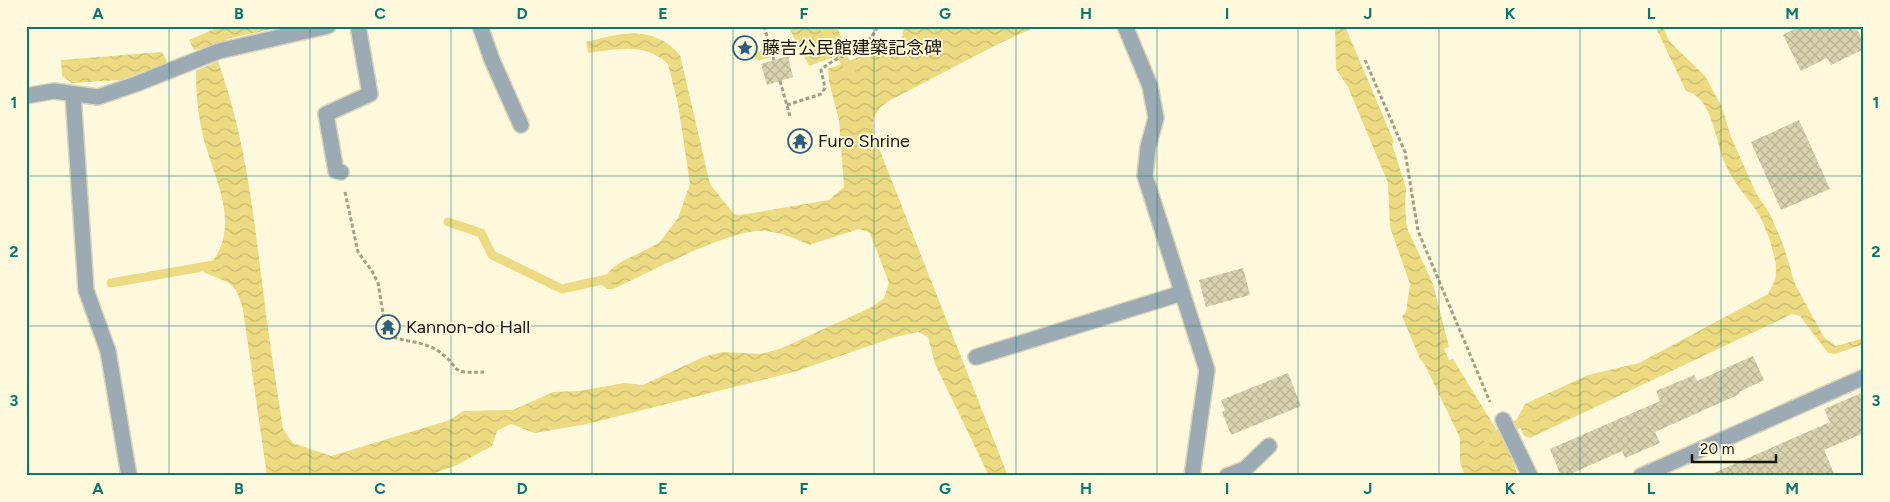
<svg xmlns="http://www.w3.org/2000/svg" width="1890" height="502" viewBox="0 0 1890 502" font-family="Figtree,'Noto Sans JP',sans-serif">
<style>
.water{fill:url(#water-waves)}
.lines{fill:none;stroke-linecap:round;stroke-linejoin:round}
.stream{stroke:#ecdb82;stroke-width:9}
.building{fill:url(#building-cross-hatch)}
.service-casing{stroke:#d9d4ba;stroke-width:18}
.minor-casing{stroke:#d9d4ba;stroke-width:18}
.path{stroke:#a39f89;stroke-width:3;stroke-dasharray:4 2.5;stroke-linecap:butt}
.service{stroke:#9caab4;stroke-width:15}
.minor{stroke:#9caab4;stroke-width:15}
.grid{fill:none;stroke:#0f766e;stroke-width:1;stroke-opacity:0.55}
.labels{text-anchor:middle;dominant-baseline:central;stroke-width:4;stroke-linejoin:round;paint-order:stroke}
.poi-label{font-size:18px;fill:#171408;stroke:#fef9dc;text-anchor:start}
.neatline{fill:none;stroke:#0f766e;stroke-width:2}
.grid-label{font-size:16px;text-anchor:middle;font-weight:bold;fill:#0f766e}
</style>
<defs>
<pattern id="water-waves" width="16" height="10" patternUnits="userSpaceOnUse" patternTransform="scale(1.25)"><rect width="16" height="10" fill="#ecdb82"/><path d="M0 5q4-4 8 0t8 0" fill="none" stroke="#cabb6f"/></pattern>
<pattern id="building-cross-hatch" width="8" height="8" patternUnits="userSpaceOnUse" patternTransform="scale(1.25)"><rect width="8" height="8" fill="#d9d2af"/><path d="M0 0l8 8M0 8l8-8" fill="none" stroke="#bab395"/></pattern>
</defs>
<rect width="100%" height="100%" fill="#fef9dc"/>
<path class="water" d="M221,26h64l-54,12 -21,9 -16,3 -5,-10z
M788,26h49l10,26 -38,14z
M904,26h134l-40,18 -111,58 -8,7 -6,9v15l135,343h-19l-54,-112 -7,-27 -10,-5 -23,5 -101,35 -207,52 -52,9 -24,-9 -14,7 -5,15 -35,19 -30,11h-160l-24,-166c-8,-31 -14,-26 -40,-38 43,-41 12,-89 0,-136 -5,-22 -7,-43 -7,-65l22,-10c25,69 34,140 43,213 6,52 14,103 22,155l10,14 38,13 119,-36 13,-9 50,-1 40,-18 26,-1 46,-8 18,2 60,-28 20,-5 38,2 21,-6 90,-41 12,-9 5,-15 -19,-50 -11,-4 -50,16c-14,-7 -27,-12 -43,-14 -34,-4 -119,43 -153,58h-6l-5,-4 7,-14 12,-9 38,-19 19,-25 12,-34 -12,-80 -10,-40c-23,-22 -51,-15 -80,-11l-2,-11c35,-9 67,-18 94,13l30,129 24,30 6,1 89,-15 15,-13 -5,-67 -10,-38 -1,-13 73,-28z
M1335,26h10l49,116 -2,2 14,44 -1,18 2,22 26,56 16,63 -5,2 5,11 4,-1 56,91 9,26h-53l-5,-14v-24l-35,-73 -5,-6 -18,-43 4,-4 4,-28 -20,-57 -2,-44 -40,-96 -12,-18z
M1655,26h8l6,15 36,35 16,29 10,32 25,56 13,19 14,32 12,40 29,53 12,9 28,-8v6l-29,10 -7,-1 -28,-37 -8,-2 -262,124 -6,-2 -7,-17 8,-15 63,-29 51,-12 129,-69c4,-7 8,-14 8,-22 1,-15 -11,-49 -20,-62 -11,-15 -22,-27 -30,-44 -11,-22 -12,-68 -40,-75z
M162,52l6,11 -48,17 -48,3 -10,-7 -1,-16z"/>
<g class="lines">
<path class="stream" d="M823,26l28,45
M759,56l50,-15
M448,222l33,11 11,22 70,34 54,-12
M111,283l108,-19
M1488,439l40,-20"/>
</g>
<path class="building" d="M1800,26h55l9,17v6l-33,16 -4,-7 -26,13 -18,-36z
M788,56l5,21 -26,8 -6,-21z
M1799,120l31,69 -49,21 -30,-68z
M1243,268l7,27 -44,12 -7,-27z
M1753,356l11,24 -25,12 1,2 -85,38 5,11 -35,15 -3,-7 -56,25h-5l-11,-27 110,-48 -4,-10 38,-16 3,6z
M1288,373l13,33 -70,29 -9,-23 3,-2 -4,-10z
M1864,392v41l-40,17 11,26h-128l123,-54 -6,-13z"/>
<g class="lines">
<g class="service-casing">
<path id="service" d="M480,26l12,34 29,65
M1227,476l18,-7 24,-23"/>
</g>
<g class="minor-casing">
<path id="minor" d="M1125,26l25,60 6,32 -8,29 -3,29 62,194 -15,106
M73,94l13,196 22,61 21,125
M26,96l28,-5 44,6 38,-13 83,-33 109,-25
M341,172l-5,-1 -10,-57 44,-20 -12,-68
M976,357l206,-64
M1503,420l27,56
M1641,476l223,-99"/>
</g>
<path class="path" d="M764,26l10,34
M874,26h8
M1365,60l40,92 13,79 72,171
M780,81l10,35
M787,105l34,-11 4,-6 -4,-18c20,-19 41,-14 56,-42
M345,192l13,60 14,19 6,12 7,42 8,12c14,5 33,5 45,14 25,16 7,23 46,21"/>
<use href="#service" class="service"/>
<use href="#minor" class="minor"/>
</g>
<path class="grid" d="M169,26v450M310,26v450M451,26v450M592,26v450M733,26v450M874,26v450M1016,26v450M1157,26v450M1298,26v450M1439,26v450M1580,26v450M1721,26v450M26,176h1838M26,326h1838"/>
<defs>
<g id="sight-ring" transform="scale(1.25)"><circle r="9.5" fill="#fef9dc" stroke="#2d5f7c" stroke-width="1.5"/><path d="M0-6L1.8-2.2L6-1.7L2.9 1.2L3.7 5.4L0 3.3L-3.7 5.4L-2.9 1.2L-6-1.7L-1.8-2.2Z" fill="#2d5f7c"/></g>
<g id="temple-ring" transform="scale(1.25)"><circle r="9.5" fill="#fef9dc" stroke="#2d5f7c" stroke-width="1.5"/><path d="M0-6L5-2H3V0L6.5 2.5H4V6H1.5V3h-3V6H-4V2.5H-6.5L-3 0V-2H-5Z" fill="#2d5f7c"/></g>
</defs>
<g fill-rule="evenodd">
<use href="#sight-ring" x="745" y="48"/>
<use href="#temple-ring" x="800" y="141"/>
<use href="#temple-ring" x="388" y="327"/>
</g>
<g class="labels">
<g class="poi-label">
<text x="762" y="48">藤吉公民館建築記念碑</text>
<text x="818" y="141">Furo Shrine</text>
<text x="406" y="327">Kannon-do Hall</text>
</g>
</g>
<rect width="1890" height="502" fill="none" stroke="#fef9dc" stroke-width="55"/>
<path d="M1692 454v8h84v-8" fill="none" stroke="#171408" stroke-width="2.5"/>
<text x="1700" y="454" font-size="15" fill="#171408" stroke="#fef9dc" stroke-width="4" paint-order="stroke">20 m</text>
<rect x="28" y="28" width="1834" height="446" class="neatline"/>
<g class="grid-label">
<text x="98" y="19">A</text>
<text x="239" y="19">B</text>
<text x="380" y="19">C</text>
<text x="522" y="19">D</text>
<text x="663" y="19">E</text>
<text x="804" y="19">F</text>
<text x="945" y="19">G</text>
<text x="1086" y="19">H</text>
<text x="1227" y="19">I</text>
<text x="1368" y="19">J</text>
<text x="1510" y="19">K</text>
<text x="1651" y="19">L</text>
<text x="1792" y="19">M</text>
<text x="14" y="108">1</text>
<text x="1876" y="108">1</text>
<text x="14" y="257">2</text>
<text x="1876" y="257">2</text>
<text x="14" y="406">3</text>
<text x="1876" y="406">3</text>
<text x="98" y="494">A</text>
<text x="239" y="494">B</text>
<text x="380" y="494">C</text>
<text x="522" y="494">D</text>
<text x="663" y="494">E</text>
<text x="804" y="494">F</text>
<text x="945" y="494">G</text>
<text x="1086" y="494">H</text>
<text x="1227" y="494">I</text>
<text x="1368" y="494">J</text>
<text x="1510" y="494">K</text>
<text x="1651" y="494">L</text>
<text x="1792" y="494">M</text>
</g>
</svg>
